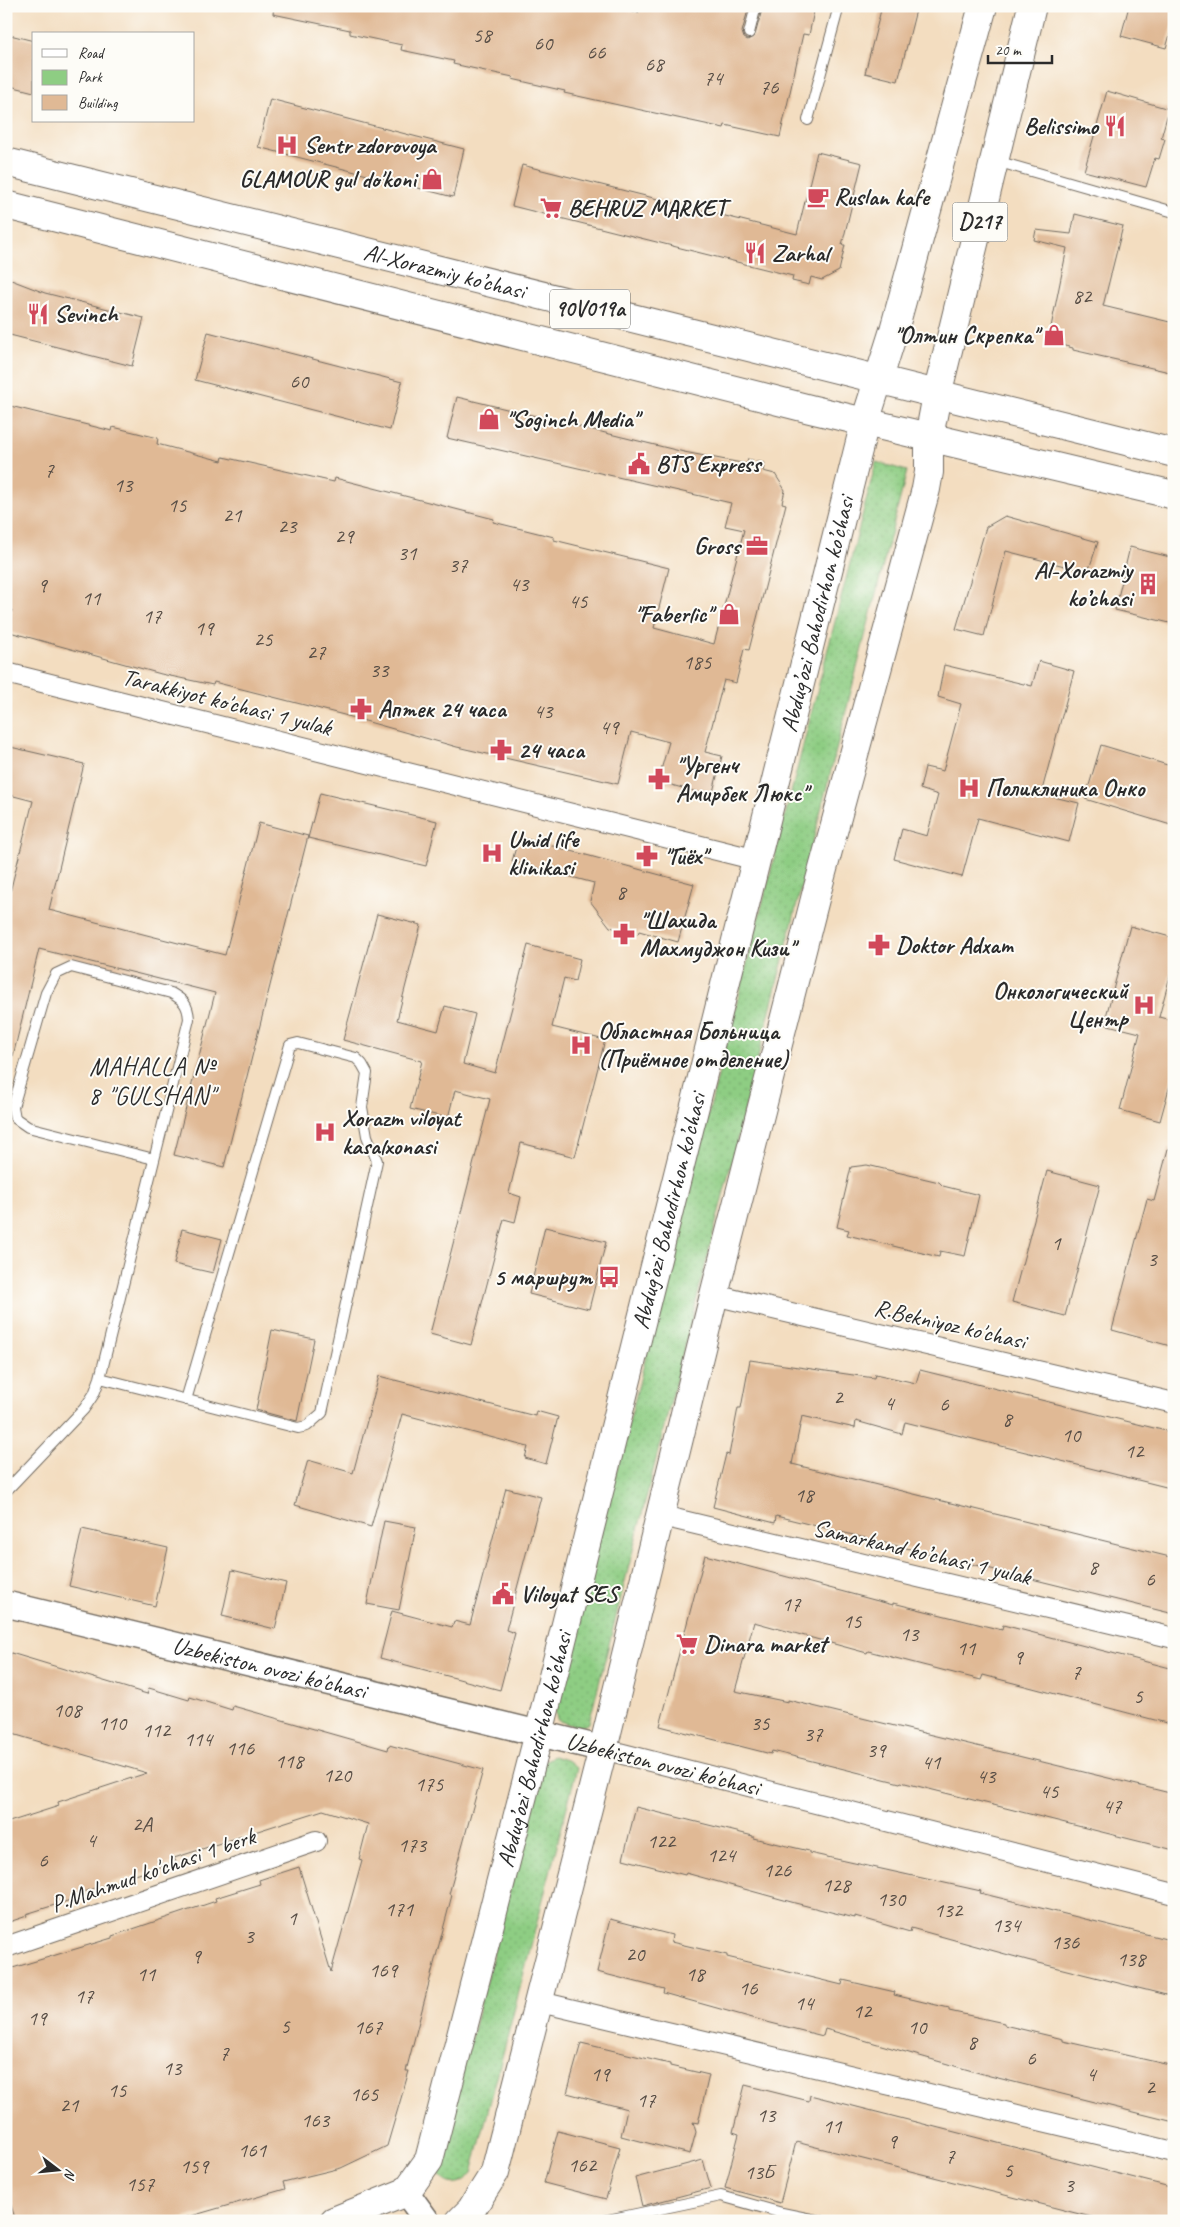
<svg xmlns="http://www.w3.org/2000/svg" width="1180" height="2227" viewBox="0 0 1180 2227" font-family="Caveat,sans-serif">
<style>
.green{fill:url(#green-dots);stroke:#5c7c57}
.building{fill:#e0b995}
.lines{fill:none;stroke-linecap:round;stroke-linejoin:round}
.service-casing{stroke:#71695f;stroke-width:12}
.minor-casing{stroke:#71695f;stroke-width:22}
.tertiary-casing{stroke:#71695f;stroke-width:28}
.secondary-casing{stroke:#71695f;stroke-width:30}
.primary-casing{stroke:#71695f;stroke-width:30}
.service{stroke:#fff;stroke-width:10}
.minor{stroke:#fff;stroke-width:20}
.tertiary{stroke:#fff;stroke-width:25}
.secondary{stroke:#fff;stroke-width:28}
.primary{stroke:#fff;stroke-width:28}
.labels{text-anchor:middle;dominant-baseline:central;stroke-width:4;stroke-linejoin:round;paint-order:stroke}
.number-label{font-size:21px;fill:#584e46}
.shield{fill:#fdfcf7;stroke:#6a6a68;stroke-width:1}
.shield-label{font-size:22px;font-weight:bold;fill:#2b2b2b}
.poi-label{font-size:24px;font-weight:bold;fill:#2b2b2b;stroke:#fdfcf7;text-anchor:start}
.street-label{font-size:24px;fill:#2b2b2b;stroke:#fdfcf7}
.neighbourhood-label{font-size:25px;letter-spacing:1px;fill:#2b2b2b;stroke:#fdfcf7}
</style>
<defs>
<pattern id="green-dots" width="8" height="8" patternUnits="userSpaceOnUse" patternTransform="scale(1.25)"><rect width="8" height="8" fill="#8ecd83"/><path d="M2 2h.1M6 6h.1" fill="none" stroke="#7bb071" stroke-width="1.8" stroke-linecap="round"/></pattern>
</defs>
<rect width="100%" height="100%" fill="#fdfcf7"/>
<filter id="ink" filterUnits="userSpaceOnUse"><feTurbulence type="fractalNoise" baseFrequency=".02" numOctaves="2"/><feDisplacementMap in="SourceGraphic" scale="10" xChannelSelector="R" yChannelSelector="G"/><feConvolveMatrix kernelMatrix="1 2 1 2 8 2 1 2 1" color-interpolation-filters="sRGB"/></filter>
<filter id="wash" filterUnits="userSpaceOnUse"><feTurbulence type="fractalNoise" baseFrequency=".0096" numOctaves="4" result="noise"/><feDisplacementMap in="SourceGraphic" scale="20" xChannelSelector="R" yChannelSelector="G"/><feGaussianBlur stdDeviation="1.12" result="paint"/><feColorMatrix in="noise" values="0 0 0 0 0 0 0 0 0 0 0 0 0 0 0 0 0 1.4 0 .05"/><feComposite in="paint" operator="in"/></filter>
<g filter="url(#wash)">
<rect width="100%" height="100%" fill="#f3ddc0"/>
<path class="green" d="M876,462l31,9 -318,1252 -10,5 -22,-8 -2,-10z
M554,1756l15,5 8,7 -105,405c-14,15 -24,14 -36,-2l108,-410z"/>
<g id="blocks">
<path class="building" d="M274,6h333l31,7 1,-7h110l-7,26 2,6 4,2 7,-5 8,-29h52l-6,29 -6,-1 -23,103 -55,-12 -1,3 -42,-9 -118,-26 1,-2 -53,-12 1,-2 -60,-13 1,-3 -53,-11 1,-5 -52,-11v-4l-77,-16z
M882,6h35l-19,75 -33,-8z
M1129,6h45v15l-8,27 -45,-12z
M6,34l28,7v51l-28,-7z
M1107,91l62,18 -8,29 4,1 -6,20 -4,-1 -9,29 -62,-16z
M270,99l194,50 -11,48 -195,-50z
M817,152l45,11 -20,82h3l-6,26 -17,9 -11,-3 -2,8 -17,-4 1,-5 -281,-70 10,-41 275,69z
M1075,214l48,12 -20,80 71,17v50l-101,-23v-2l-16,-4 -7,-12 17,-84 -33,-8 2,-10 35,4z
M6,278l39,15 99,25 -12,48 -126,-32z
M208,332l194,50 -12,48 -195,-50z
M457,397l227,55 63,12 1,-5 17,4 -2,8 12,3 10,16 -3,13 4,1 -37,146 -5,-1 -8,34 -12,-3 -19,72 17,4 -10,40 -48,-13 1,-5 -6,-1 10,-35 -38,-10 -13,52 -161,-37 -113,-32 -130,-33 -1,3 -52,-11 -155,-43 6,-21 -6,-1v-204l106,26 1,-4 45,11 -1,6 65,17 1,-4 111,25 1,-4 159,41 -1,3 61,15v3l115,28 -15,60 60,16 30,-114 -19,-4 6,-23 -284,-65z
M1005,516l93,26 -10,30 -82,-21 -22,85 -28,-7 30,-102z
M1130,547l44,11v66l-59,-14z
M1039,661l35,10 -33,123 38,9 -10,39 -91,-24 -16,59 -68,-18 8,-30 25,7 11,-41 -18,-6 5,-22 18,4 18,-67 -23,-7 6,-32 88,21z
M1101,745l73,22v59l-89,-27z
M6,746l78,18 -35,146 176,45 34,-132 49,13 -84,331 -50,-12 41,-162 -176,-44 -26,107 -7,-1v-147l27,-107 -27,-7z
M320,793l117,28 -11,45 -118,-28z
M519,837l175,47 -16,58 -39,-11 -1,3 -28,-7 -20,-26 4,-18 -82,-22z
M377,914l44,11 -24,95 41,11 7,-25 30,8 -12,50 32,9 33,-128 52,14 -5,22 -11,-3 -12,49 53,13 -30,117 -54,-14 -12,50 12,4 -6,25 -11,-3 -33,126 -41,-11 60,-235 -35,-9 -7,28 -38,-9 12,-48 -79,-21z
M1130,926l44,12v23l-15,56 15,4v49l-14,51 -40,-11 20,-77 -36,-9z
M1168,1149h6v198l-62,-17 35,-131 7,2z
M867,1165l72,17 4,4 36,9 -14,61 -25,-5 -1,6 -92,-22 2,-5 -12,-3 14,-60z
M1047,1171l53,14 -35,131 -53,-14z
M545,1227l61,15 -17,67 -60,-15z
M182,1229l40,10 -9,34 -39,-9z
M272,1330l42,9 -17,82 -41,-11z
M750,1360l124,18 1,-4 41,9 4,-13 254,63v56l-269,-67 -3,12 -46,-13 -1,7 -53,-12 -10,48 382,94v56l-398,-98 -1,7 -62,-16 13,-53 3,1 9,-47h3z
M379,1376l156,40 1,-5 22,6 -12,47 -21,-6 3,-11 -126,-33 -31,113 -76,-22 13,-45 45,13z
M506,1488l35,9 -35,133 9,3 -15,57 -120,-32 12,-47 60,16 2,-6 16,4z
M384,1521l32,6 -17,83 -32,-6z
M82,1529l86,19 -13,58 -86,-20z
M705,1555l188,50v-2l109,27 1,-5 171,44v56l-191,-50 -2,5 -113,-29 -1,2 -113,-31 -19,69 53,11v-2l386,94v56l-273,-68 -1,1 -128,-32 -1,3 -111,-28z
M232,1570l54,13 -11,46 -53,-13z
M11,1653l136,41 2,-6 40,12 1,-3 42,13 1,-4 155,44 1,-5 94,25 -34,124 3,1 -46,176h3l-22,75 -46,22 -58,14 2,7 -111,32h-158l-10,-31v-220l106,-32v-2l104,-35 -1,-3 45,-14 -1,-4 40,-13 32,105 31,-112 -3,-1 9,-35 -45,-14 -149,48 2,4 -100,32 1,4 -51,16 1,2 -21,7v-100l53,-17 -1,-4 89,-29 -141,-41v-64z
M636,1807l117,29v2l56,13v2l172,38 -1,2 194,48v56l-147,-37 -116,-32 -1,4 -55,-16v2l-60,-15 -109,-30 -1,2 -62,-16z
M610,1919l62,16 -1,7 56,13v2l115,28 1,-5 52,12 -1,3 55,13v3l55,12v2l59,14v2l111,25v56l-184,-46 -165,-47 -2,7 -56,-14 -104,-29 1,-4 -67,-17z
M581,2043l89,21v2l39,9 -11,48 -5,-1 3,10 -6,22 -69,-18 6,-27 -60,-16z
M745,2085l64,16 1,-6 364,93v33h-67l-311,-79 -16,61 -55,-15 14,-54 -6,-2z
M558,2131l62,16 -14,52 -62,-16z
M703,2160l8,28 -69,18 -7,-28z"/>
</g>
</g>
<g filter="url(#ink)">
<use href="#blocks" fill-opacity="0" stroke="#71695f" stroke-width="1"/>
<g class="lines">
<g class="service-casing">
<path id="service" d="M749,33l7,-27
M808,120l31,-114
M996,161l178,51
M100,1378l198,50 9,-2 15,-13 55,-252 -10,-25 -5,-29 5,-34 -5,-9 -6,-6 -58,-15 -8,2 -104,355
M6,1491l78,-82 10,-15 6,-16 89,-359c-1,-15 -6,-19 -18,-26l-100,-26 -15,7 -10,19 -33,114 2,11 13,9 126,32
M603,2221l118,-25 61,17 39,8"/>
</g>
<g class="minor-casing">
<path id="minor" d="M6,673l751,187
M714,1295l460,108
M658,1515l516,123
M603,1749l571,145
M6,1947l310,-106
M540,2002l634,150"/>
</g>
<g class="tertiary-casing">
<g id="tertiary">
<path id="s1" d="M6,1604l597,145"/>
<path d="M406,2192l21,29"/>
</g>
</g>
<g class="secondary-casing">
<g id="secondary">
<path id="s2" d="M334,2221l72,-29 23,-32 110,-427 326,-1311"/>
<path d="M460,2221l11,-11 24,-38 108,-423 111,-454 103,-404 109,-402 3,-17v-35"/>
</g>
</g>
<g class="primary-casing">
<g id="primary">
<path id="s3" d="M6,162l1168,291"/>
<path d="M6,205l804,204 364,86"/>
<path d="M865,422l29,-92 89,-324"/>
<path d="M929,437l8,-42 95,-389"/>
</g>
</g>
<use href="#service" class="service"/>
<use href="#minor" class="minor"/>
<use href="#tertiary" class="tertiary"/>
<use href="#secondary" class="secondary"/>
<use href="#primary" class="primary"/>
</g>
</g>
<defs>
<g id="restaurant-bare" transform="scale(1.725)"><path d="M-5-6h1v4h1v-4h1v4h1v-4h1v5L-1.5 .5V6h-2V.5L-5-1ZM5-6V6H3V1.5H1.5Q1.5-4 5-6Z" fill="#d1495b" stroke="#fdfcf7" stroke-width="2.5" paint-order="stroke"/></g>
<g id="hospital-bare" transform="scale(1.725)"><path d="M-5-5h3v3.5h4V-5h3V5h-3V1.5h-4V5h-3Z" fill="#d1495b" stroke="#fdfcf7" stroke-width="2.5" paint-order="stroke"/></g>
<g id="shop-bare" transform="scale(1.725)"><path d="M-5-2.5h2.3a2.7 3.5 0 0 1 5.4 0H5L5.5 6h-11ZM-1.5-2.5h3a1.5 2.3 0 0 0-3 0Z" fill="#d1495b" stroke="#fdfcf7" stroke-width="2.5" paint-order="stroke"/></g>
<g id="cafe-bare" transform="scale(1.725)"><path d="M-5.5-4.5H6V0H3Q3 3.5 0 3.5H-2.5Q-5.5 3.5-5.5 0ZM3-3.2v2h1.7v-2ZM-6 4.5H4V6H-6Z" fill="#d1495b" stroke="#fdfcf7" stroke-width="2.5" paint-order="stroke"/></g>
<g id="supermarket-bare" transform="scale(1.725)"><path d="M-6-5.5h2.5l.6 2H6L4.5 2H-2.5L-4.4-4H-6ZM-1.5 3.2a1.3 1.3 0 1 0 .1 0ZM3 3.2a1.3 1.3 0 1 0 .1 0Z" fill="#d1495b" stroke="#fdfcf7" stroke-width="2.5" paint-order="stroke"/></g>
<g id="civic-bare" transform="scale(1.725)"><path d="M-.6-6.5H3V-4.5H.6V-3L4-1V1h2V6H-6V1h2V-1L-.6-3ZM-1.2 2.5V6h2.4V2.5Z" fill="#d1495b" stroke="#fdfcf7" stroke-width="2.5" paint-order="stroke"/></g>
<g id="office-bare" transform="scale(1.725)"><path d="M-6-3h4V-5.5h4V-3h4V5H-6ZM-1-4.5V-3h2v-1.5ZM-6 0V1H6V0Z" fill="#d1495b" stroke="#fdfcf7" stroke-width="2.5" paint-order="stroke"/></g>
<g id="building-bare" transform="scale(1.725)"><path d="M-4-6H4V6H1V3H-1V6H-4ZM-2.5-4.3h1.7v1.8h-1.7ZM.8-4.3h1.7v1.8H.8ZM-2.5-1h1.7V.8h-1.7ZM.8-1h1.7V.8H.8Z" fill="#d1495b" stroke="#fdfcf7" stroke-width="2.5" paint-order="stroke"/></g>
<g id="pharmacy-bare" transform="scale(1.725)"><path d="M-2-6h4v4h4v4h-4v4h-4v-4h-4v-4h4Z" fill="#d1495b" stroke="#fdfcf7" stroke-width="2.5" paint-order="stroke"/></g>
<g id="bus-bare" transform="scale(1.725)"><path d="M-5-6H5V4H4V6H2V4H-2V6H-4V4H-5ZM-3.5-4V0h7V-4ZM-3.5 1.2v1.5H-2V1.2ZM2 1.2v1.5H3.5V1.2Z" fill="#d1495b" stroke="#fdfcf7" stroke-width="2.5" paint-order="stroke"/></g>
</defs>
<g fill-rule="evenodd">
<use href="#restaurant-bare" x="1115" y="126"/>
<use href="#hospital-bare" x="287" y="145"/>
<use href="#shop-bare" x="432" y="179"/>
<use href="#cafe-bare" x="818" y="197"/>
<use href="#supermarket-bare" x="551" y="208"/>
<use href="#restaurant-bare" x="755" y="253"/>
<use href="#restaurant-bare" x="38" y="314"/>
<use href="#shop-bare" x="1054" y="335"/>
<use href="#shop-bare" x="489" y="419"/>
<use href="#civic-bare" x="639" y="464"/>
<use href="#office-bare" x="757" y="546"/>
<use href="#building-bare" x="1148" y="584"/>
<use href="#shop-bare" x="729" y="614"/>
<use href="#pharmacy-bare" x="361" y="709"/>
<use href="#pharmacy-bare" x="501" y="750"/>
<use href="#pharmacy-bare" x="659" y="779"/>
<use href="#hospital-bare" x="969" y="788"/>
<use href="#hospital-bare" x="492" y="853"/>
<use href="#pharmacy-bare" x="647" y="856"/>
<use href="#pharmacy-bare" x="624" y="934"/>
<use href="#pharmacy-bare" x="879" y="945"/>
<use href="#hospital-bare" x="1144" y="1005"/>
<use href="#hospital-bare" x="581" y="1045"/>
<use href="#hospital-bare" x="325" y="1132"/>
<use href="#bus-bare" x="609" y="1277"/>
<use href="#civic-bare" x="503" y="1594"/>
<use href="#supermarket-bare" x="687" y="1644"/>
</g>
<g class="labels">
<g class="number-label">
<text x="482" y="35">58</text>
<text x="543" y="43">60</text>
<text x="596" y="52">66</text>
<text x="654" y="64">68</text>
<text x="713" y="78">74</text>
<text x="769" y="87">76</text>
<text x="1082" y="296">82</text>
<text x="299" y="381">60</text>
<text x="49" y="470">7</text>
<text x="123" y="485">13</text>
<text x="177" y="505">15</text>
<text x="232" y="515">21</text>
<text x="287" y="526">23</text>
<text x="344" y="536">29</text>
<text x="407" y="553">31</text>
<text x="458" y="565">37</text>
<text x="519" y="584">43</text>
<text x="42" y="585">9</text>
<text x="91" y="598">11</text>
<text x="578" y="601">45</text>
<text x="152" y="616">17</text>
<text x="204" y="628">19</text>
<text x="263" y="639">25</text>
<text x="316" y="652">27</text>
<text x="697" y="662">185</text>
<text x="379" y="670">33</text>
<text x="543" y="711">43</text>
<text x="609" y="727">49</text>
<text x="621" y="892">8</text>
<text x="1056" y="1243">1</text>
<text x="1152" y="1259">3</text>
<text x="838" y="1397">2</text>
<text x="889" y="1403">4</text>
<text x="944" y="1404">6</text>
<text x="1007" y="1419">8</text>
<text x="1071" y="1435">10</text>
<text x="1134" y="1451">12</text>
<text x="804" y="1495">18</text>
<text x="1093" y="1567">8</text>
<text x="1150" y="1579">6</text>
<text x="791" y="1604">17</text>
<text x="852" y="1621">15</text>
<text x="909" y="1634">13</text>
<text x="966" y="1648">11</text>
<text x="1018" y="1657">9</text>
<text x="1076" y="1672">7</text>
<text x="1138" y="1696">5</text>
<text x="67" y="1710">108</text>
<text x="112" y="1723">110</text>
<text x="760" y="1723">35</text>
<text x="156" y="1730">112</text>
<text x="813" y="1734">37</text>
<text x="198" y="1739">114</text>
<text x="240" y="1748">116</text>
<text x="876" y="1750">39</text>
<text x="289" y="1761">118</text>
<text x="931" y="1762">41</text>
<text x="337" y="1775">120</text>
<text x="986" y="1776">43</text>
<text x="429" y="1784">175</text>
<text x="1049" y="1791">45</text>
<text x="1112" y="1806">47</text>
<text x="142" y="1824">2A</text>
<text x="91" y="1840">4</text>
<text x="661" y="1841">122</text>
<text x="412" y="1845">173</text>
<text x="721" y="1855">124</text>
<text x="43" y="1860">6</text>
<text x="777" y="1870">126</text>
<text x="836" y="1885">128</text>
<text x="891" y="1899">130</text>
<text x="399" y="1909">171</text>
<text x="948" y="1910">132</text>
<text x="292" y="1918">1</text>
<text x="1006" y="1925">134</text>
<text x="249" y="1936">3</text>
<text x="1065" y="1942">136</text>
<text x="635" y="1954">20</text>
<text x="196" y="1956">9</text>
<text x="1131" y="1959">138</text>
<text x="383" y="1970">169</text>
<text x="146" y="1974">11</text>
<text x="695" y="1974">18</text>
<text x="748" y="1988">16</text>
<text x="84" y="1996">17</text>
<text x="804" y="2003">14</text>
<text x="862" y="2011">12</text>
<text x="37" y="2018">19</text>
<text x="285" y="2026">5</text>
<text x="368" y="2027">167</text>
<text x="917" y="2027">10</text>
<text x="972" y="2042">8</text>
<text x="224" y="2053">7</text>
<text x="1031" y="2058">6</text>
<text x="172" y="2068">13</text>
<text x="600" y="2074">19</text>
<text x="1091" y="2074">4</text>
<text x="1150" y="2087">2</text>
<text x="117" y="2090">15</text>
<text x="364" y="2094">165</text>
<text x="646" y="2100">17</text>
<text x="69" y="2105">21</text>
<text x="766" y="2115">13</text>
<text x="315" y="2120">163</text>
<text x="832" y="2126">11</text>
<text x="892" y="2141">9</text>
<text x="252" y="2150">161</text>
<text x="950" y="2156">7</text>
<text x="582" y="2165">162</text>
<text x="194" y="2166">159</text>
<text x="1008" y="2170">5</text>
<text x="759" y="2172">13Б</text>
<text x="140" y="2184">157</text>
<text x="1069" y="2185">3</text>
</g>
<g class="shield">
<rect x="952.5" y="202.5" width="55" height="39" rx="4"/>
<rect x="550" y="289.5" width="80" height="39" rx="4"/>
</g>
<g class="shield-label">
<text x="980" y="222">D217</text>
<text x="590" y="309">90V019a</text>
</g>
<g class="poi-label">
<text x="1098" y="126" text-anchor="end">Belissimo</text>
<text x="304" y="145">Sentr zdorovoya</text>
<text x="416" y="179" text-anchor="end">GLAMOUR gul do'koni</text>
<text x="834" y="197">Ruslan kafe</text>
<text x="568" y="208">BEHRUZ MARKET</text>
<text x="772" y="253">Zarhal</text>
<text x="54" y="314">Sevinch</text>
<text x="1038" y="335" text-anchor="end">"Олтин Скрепка"</text>
<text x="506" y="419">"Soginch Media"</text>
<text x="656" y="464">BTS Express</text>
<text x="740" y="546" text-anchor="end">Gross</text>
<text x="1132" y="570" text-anchor="end">Al-Xorazmiy<tspan x="1132" dy="28">ko’chasi</tspan></text>
<text x="712" y="614" text-anchor="end">"Faberlic"</text>
<text x="378" y="709">Аптек 24 часа</text>
<text x="518" y="750">24 часа</text>
<text x="676" y="765">"Ургенч<tspan x="676" dy="28">Амирбек Люкс"</tspan></text>
<text x="986" y="788">Поликлиника Онко</text>
<text x="508" y="839">Umid life<tspan x="508" dy="28">klinikasi</tspan></text>
<text x="664" y="856">"Гиёх"</text>
<text x="640" y="920">"Шахида<tspan x="640" dy="28">Махмуджон Кизи"</tspan></text>
<text x="896" y="945">Doktor Adxam</text>
<text x="1128" y="991" text-anchor="end">Онкологический<tspan x="1128" dy="28">Центр</tspan></text>
<text x="598" y="1031">Областная Больница<tspan x="598" dy="28">(Приёмное отделение)</tspan></text>
<text x="342" y="1118">Xorazm viloyat<tspan x="342" dy="28">kasalxonasi</tspan></text>
<text x="592" y="1277" text-anchor="end">5 маршрут</text>
<text x="520" y="1594">Viloyat SES</text>
<text x="704" y="1644">Dinara market</text>
</g>
<g class="street-label">
<text stroke="none"><textPath href="#s3" startOffset="452">Al-Xorazmiy ko’chasi</textPath></text>
<text stroke="none"><textPath href="#s2" startOffset="1711">Abdug’ozi Bahodirhon ko’chasi</textPath></text>
<text transform="translate(227 702) rotate(14)">Tarakkiyot ko'chasi 1 yulak</text>
<text stroke="none"><textPath href="#s2" startOffset="1096">Abdug’ozi Bahodirhon ko’chasi</textPath></text>
<text transform="translate(950 1324) rotate(13)">R.Bekniyoz ko'chasi</text>
<text transform="translate(922 1552) rotate(13)">Samarkand ko’chasi 1 yulak</text>
<text stroke="none"><textPath href="#s1" startOffset="271">Uzbekiston ovozi ko'chasi</textPath></text>
<text stroke="none"><textPath href="#s2" startOffset="541">Abdug’ozi Bahodirhon ko’chasi</textPath></text>
<text transform="translate(663 1764) rotate(14)">Uzbekiston ovozi ko'chasi</text>
<text transform="translate(153 1870) rotate(-19)">P.Mahmud ko'chasi 1 berk</text>
</g>
<g class="neighbourhood-label">
<text x="152" y="1067">MAHALLA №<tspan x="152" dy="29">8 "GULSHAN"</tspan></text>
</g>
</g>
<rect width="1180" height="2227" fill="none" stroke="#fdfcf7" stroke-width="25"/>
<rect x="32" y="32" width="162" height="90" fill="#fdfcf7" stroke="#a9a8a5"/>
<rect x="42" y="49" width="25" height="8" fill="#ffffff" stroke="#a9a8a5"/>
<text x="78" y="58" font-size="15" fill="#2b2b2b">Road</text>
<rect x="42" y="70" width="25" height="15" fill="#8ecd83" stroke="#a9a8a5"/>
<text x="78" y="82" font-size="15" fill="#2b2b2b">Park</text>
<rect x="42" y="95" width="25" height="15" fill="#e0b995" stroke="#a9a8a5"/>
<text x="78" y="108" font-size="15" fill="#2b2b2b">Building</text>
<g transform="translate(58 2170) rotate(106)" stroke="#fdfcf7" stroke-width="4" paint-order="stroke">
<path d="M0-4L9 19L0 12L-9 19Z" fill="#2b2b2b"/>
<text y="-8" font-size="14" font-weight="bold" text-anchor="middle" fill="#2b2b2b">N</text>
</g>
<path d="M988 55v8h64v-8" fill="none" stroke="#2b2b2b" stroke-width="2.5"/>
<text x="995" y="55" font-size="15" fill="#2b2b2b" stroke="#fdfcf7" stroke-width="4" paint-order="stroke">20 m</text>
</svg>
